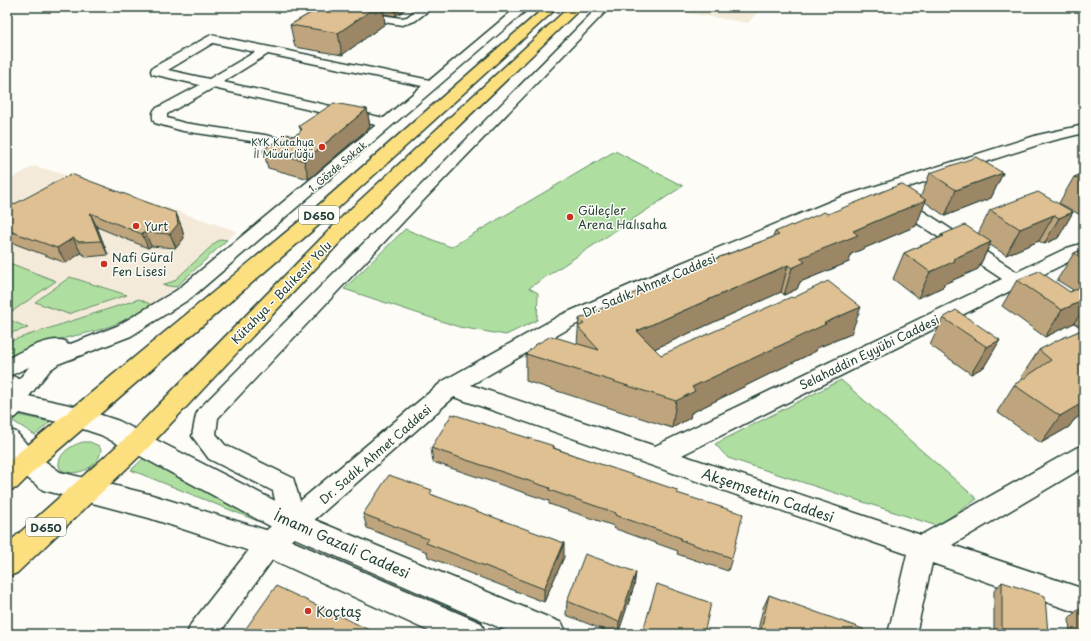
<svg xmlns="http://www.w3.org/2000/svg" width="1091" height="641" viewBox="0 0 1091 641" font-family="'Playpen Sans',sans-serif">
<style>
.built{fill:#f4ead9}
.green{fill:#aedfa0;stroke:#668e6a}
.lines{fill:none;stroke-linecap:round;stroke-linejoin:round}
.street-casing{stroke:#1f3d34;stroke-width:3}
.secondary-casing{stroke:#1f3d34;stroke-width:3}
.highway-casing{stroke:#1f3d34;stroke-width:3}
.street{fill:#fdfcf7;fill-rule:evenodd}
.secondary{fill:#fdfcf7;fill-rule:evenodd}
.highway{fill:#fce080;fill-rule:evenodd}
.wall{fill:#bfa57e;stroke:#1f3d34}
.shaded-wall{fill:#9b8666;stroke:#1f3d34}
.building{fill:#dec092;stroke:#1f3d34}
.poi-dot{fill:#c8321e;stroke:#fdfcf7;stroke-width:1.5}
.labels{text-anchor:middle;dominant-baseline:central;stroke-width:3;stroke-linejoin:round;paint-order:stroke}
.far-poi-label{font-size:10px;fill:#1f3d34;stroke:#fdfcf7;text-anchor:end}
.far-street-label{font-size:10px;fill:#1f3d34;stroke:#fdfcf7}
.shield{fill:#fdfcf7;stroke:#62766e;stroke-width:1}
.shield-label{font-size:11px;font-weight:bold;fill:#1f3d34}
.poi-label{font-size:12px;fill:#1f3d34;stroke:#fdfcf7;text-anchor:start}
.street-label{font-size:12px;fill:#1f3d34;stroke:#fdfcf7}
.near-street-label{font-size:14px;fill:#1f3d34;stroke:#fdfcf7}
.near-poi-label{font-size:14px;fill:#1f3d34;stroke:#fdfcf7;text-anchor:start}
</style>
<rect width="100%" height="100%" fill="#fdfcf7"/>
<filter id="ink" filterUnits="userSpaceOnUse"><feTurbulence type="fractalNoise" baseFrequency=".025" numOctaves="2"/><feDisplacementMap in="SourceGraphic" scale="8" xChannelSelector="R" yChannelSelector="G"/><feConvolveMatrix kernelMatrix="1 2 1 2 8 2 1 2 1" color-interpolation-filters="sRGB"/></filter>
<g filter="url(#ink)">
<path class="built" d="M653,7h109l-14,16z
M34,166l43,12 160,53 -61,56 -28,21 -39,19 -68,16 -23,9 -11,6v-177z"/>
<path class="green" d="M615,151l68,35 -154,102 9,5 -1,27 -31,15 -47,-8 -115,-38 61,-60 46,18z
M221,239l6,1 -51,47 -14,-2 12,-4 42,-39z
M7,262l49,19 -49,34z
M70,277l57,18 -59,19 -33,-12z
M139,299l13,6c-21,13 -42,23 -65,28 -29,7 -54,11 -80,25v-16z
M10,320l18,8 -21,6v-12z
M841,380l136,119 -40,27 -209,-68 -13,-14z
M14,414l36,8 -15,13 -27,-17z
M83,442h7l9,4 2,4c-2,17 -24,28 -40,20l-2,-4c-1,-13 13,-21 24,-24z
M144,458l121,60 -5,4 -129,-52z"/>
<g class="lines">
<g class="street-casing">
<path id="street" d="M304,7h26l71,11 6,-1 13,-10h13l-18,14 -13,4 -92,-15z
M517,7h13l-339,291 -60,38 -73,28 -8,6 -24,30 -8,2 -8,-2 -3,-6 22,-27 -22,10v-18c15,-8 42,-23 58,-18l3,4 49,-19 60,-36 199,-165 -163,-37 -46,26v4l17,5 81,12 37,9 3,3 -3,3 -5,2 -32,-9 -82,-12 -28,-8c-3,-4 -3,-10 0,-14l45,-24 -48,-11 -1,-3 1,-3 59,-33 219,45zM213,43l42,9 -46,27 -41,-9zM268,54l154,32 -38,32 -161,-36z
M598,7h12l-191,198 -201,213 -2,16 9,11 68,33 7,23 143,-120 118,-66 106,-46 174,-72 197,-62 46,-10v8l-37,9 -194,63 -172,72 -106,48 -104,60 184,61 347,-167 -111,-73 -2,-4 2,-4 6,-1 6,1 114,74 50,-24 17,-5v11l-402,201 239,80 155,-87 8,-3v22l-132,78 132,44v26l-152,-52 -16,71h-28l19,-80 -453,-157 -176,155 -59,82h-32l4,-10 69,-88 19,-17 -6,-28 -64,-32 -17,-23 4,-21 3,-6z"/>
</g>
<g class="secondary-casing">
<path id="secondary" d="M7,374c11,4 22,8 21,22l46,10 45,15 184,94 259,108 5,11h-53l-231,-101 -182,-98 -27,-9 -54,-13 -4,4 -9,3z
M7,429l9,3 19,22 25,18 89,22 120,37 212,92 5,11h-51l-173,-79 -113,-37 -106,-28 -26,-20 -10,-12z"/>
</g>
<g class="highway-casing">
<path id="highway" d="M545,7h13l-231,211 -292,252 -18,18 -10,3v-28l10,-9 296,-244z
M569,7h13l-224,216 -211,226 -130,124 -10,4v-33l122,-109 215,-220z"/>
</g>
<use href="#street" class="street"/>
<use href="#secondary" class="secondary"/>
<use href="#highway" class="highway"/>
</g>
<path class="wall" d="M321,7h87l-12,9 -12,-2 1,10 -43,31 -47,-8 -5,-22z
M367,109l3,18 -61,52 -41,-11 -5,-18 36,-17 2,-2 -2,-5z
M930,173h73l-12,25 -46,18 -20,-14 -9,24 -65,28 -2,8 -49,20 -3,7 -13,6 -3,-3 -127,57 7,6 190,-21 -34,14 -1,3 -125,62 -1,5 -18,10 -146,-47v-27l51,-10 2,-25 125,-54v-2l69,-26 2,-5 53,-18 93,-18z
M1084,174v43l-25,-14 15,-26z
M7,208l169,5 6,15 2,10 -8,10 -25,-2 -3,2 -51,-21 11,28 -21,2 -6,-4 -15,10 -56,-21 -3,1z
M990,210l83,2 -15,26 -14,6 -5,-3 -33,14 -16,-10 -12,24 -34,15 -1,3 -25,11 -25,-19 11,-26 35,-15 2,-3 37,-1z
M1084,249v164l-10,7 -5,7 -28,16 -44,-31 17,-27 9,-6 -2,-2 18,-27 44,-21 -9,-6 -29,14 -43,-31 15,-26 53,12 3,-2 -16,-10 17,-27z
M943,318l57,22 -16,27 -13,7 -41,-29z
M554,446v2l123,45 55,65 -4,13 -51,-17 1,-3 -65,-23 1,-2 -65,-22v-3l-116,-39 -2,-14z
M433,495l131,62 -20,45 -116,-45 -1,-5 -60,-24 -4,-14z
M636,572l-2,14 -16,48h-4l-48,-19 1,-14z
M1002,582l46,52h-54v-43z
M769,595l94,39h-106l6,-26z
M1084,604v30h-14l-1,-16z"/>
<path class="shaded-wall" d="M376,7h7l2,17 -43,31 -4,-22z
M394,7h14l-12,9z
M367,109l3,18 -61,52 -5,-18z
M1003,173l-12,25 -46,18 11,-26z
M926,200l-10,26 -65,28 -2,8 -49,20 -3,7 -13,6 8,-27 8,-10 53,-27z
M1073,212l-15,26 -14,6 15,-26z
M90,213l7,14 11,28 -7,-14z
M176,213l6,15 2,10 -8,10 -6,-14z
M1054,215l-15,26 -33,14 14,-26z
M145,232l6,14 -3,2 -6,-14z
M7,237l3,5 -3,1z
M73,238l8,15 -15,10 -9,-15z
M991,242l-13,27 -34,15 -1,3 -25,11 12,-26 23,-13z
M788,265l-7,27 -147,66 3,-27z
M1084,300v9l-10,14 -29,14 17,-27z
M861,307l-10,27 -34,14 -1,3 -125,62 -1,5 -18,10 4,-27 16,-14 132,-64z
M1000,340l-16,27 -13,7 16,-27z
M1084,401v12l-10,7 -5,7 -28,16 19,-27z
M564,543v14l-20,45v-13z
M636,572l-2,14 -16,48 1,-12z"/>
<path class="building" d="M321,7h55l-38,26 -48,-8z
M334,103l33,6 -63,52 -41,-11 24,-16 6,2 6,-3 3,-4 -3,-3z
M976,157l27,16 -47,17 -26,-17z
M71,174l105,39 2,11 -8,10 -25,-2 -3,2 -52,-21 11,28 -22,1 -6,-4 -16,10 -50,-18v-22z
M1084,174v9l-10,-6z
M901,184l25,16 -73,31 5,4 -58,23 5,4 -13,6 -4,-3 -151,66 24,24 130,-58 2,1 35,-17 33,26 -37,16 2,1 -134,63 3,4 -19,10 -150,-47 9,-9 16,-9 48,14 -21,-23 6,-3 -5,-5 55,-26 72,-29 -2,-1 75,-28 -4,-3 16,-7 1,1 32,-14 4,2z
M1038,192l35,20 -14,6 -5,-3 -34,14 -30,-19z
M965,225l26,17 -38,17 2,2 -25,11 -26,-19 40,-17 -3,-1z
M1084,249v11l-10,-7z
M1039,271l31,21 14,-6v14l-22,10 -45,-30z
M956,310l44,30 -13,7 -44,-29z
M1084,329v73l-24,14 -46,-31 37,-25 -12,-10 21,-11z
M452,414l102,32 -1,2 124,42v3l66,21 -11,44 -52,-18 1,-2 -66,-23 1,-2 -67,-23 1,-2 -119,-40z
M389,475l43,15 -2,4 134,49 -20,46 -118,-46 2,-4 -65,-25z
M585,554l51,18 -17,50 -52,-21z
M1002,582l43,14 3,38h-43l-3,-1z
M657,584l54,19 -7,31h-62z
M276,586l102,48h-136z
M769,595l94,34v5h-103z"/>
</g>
<g class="poi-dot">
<circle cx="322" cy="147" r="4"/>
<circle cx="570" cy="217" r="4"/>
<circle cx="136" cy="226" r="4"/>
<circle cx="104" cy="264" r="4"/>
<circle cx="308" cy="611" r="4"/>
</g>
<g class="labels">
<g class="far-poi-label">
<text x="314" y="141">KYK Kütahya<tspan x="314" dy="12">İl Müdürlüğü</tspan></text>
</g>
<g class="far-street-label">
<text transform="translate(337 166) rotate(-40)">1. Gözde Sokak</text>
</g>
<g class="shield">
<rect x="299" y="206" width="40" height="18" rx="3"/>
<rect x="26" y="518" width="40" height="18" rx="3"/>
</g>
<g class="shield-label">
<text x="319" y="215">D650</text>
<text x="46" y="527">D650</text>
</g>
<g class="poi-label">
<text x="578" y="210">Güleçler<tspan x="578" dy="14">Arena Halısaha</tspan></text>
<text x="144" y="226">Yurt</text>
<text x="112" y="257">Nafi Güral<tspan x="112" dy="14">Fen Lisesi</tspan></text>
</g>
<g class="street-label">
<text transform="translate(649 285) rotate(-23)">Dr. Sadık Ahmet Caddesi</text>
<text transform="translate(281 292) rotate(-46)">Kütahya - Balıkesir Yolu</text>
<text transform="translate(869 352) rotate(-26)">Selahaddin Eyyübi Caddesi</text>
<text transform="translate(375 454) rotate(-41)">Dr. Sadık Ahmet Caddesi</text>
</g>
<g class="near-street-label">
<text transform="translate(768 495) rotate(19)">Akşemsettin Caddesi</text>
<text transform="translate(342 544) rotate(24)">İmamı Gazali Caddesi</text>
</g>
<g class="near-poi-label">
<text x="316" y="611">Koçtaş</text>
</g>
</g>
<rect width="1091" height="641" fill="none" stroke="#fdfcf7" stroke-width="24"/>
<rect x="12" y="12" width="1067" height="617" fill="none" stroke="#1f3d34" stroke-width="1.5" filter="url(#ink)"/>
</svg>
